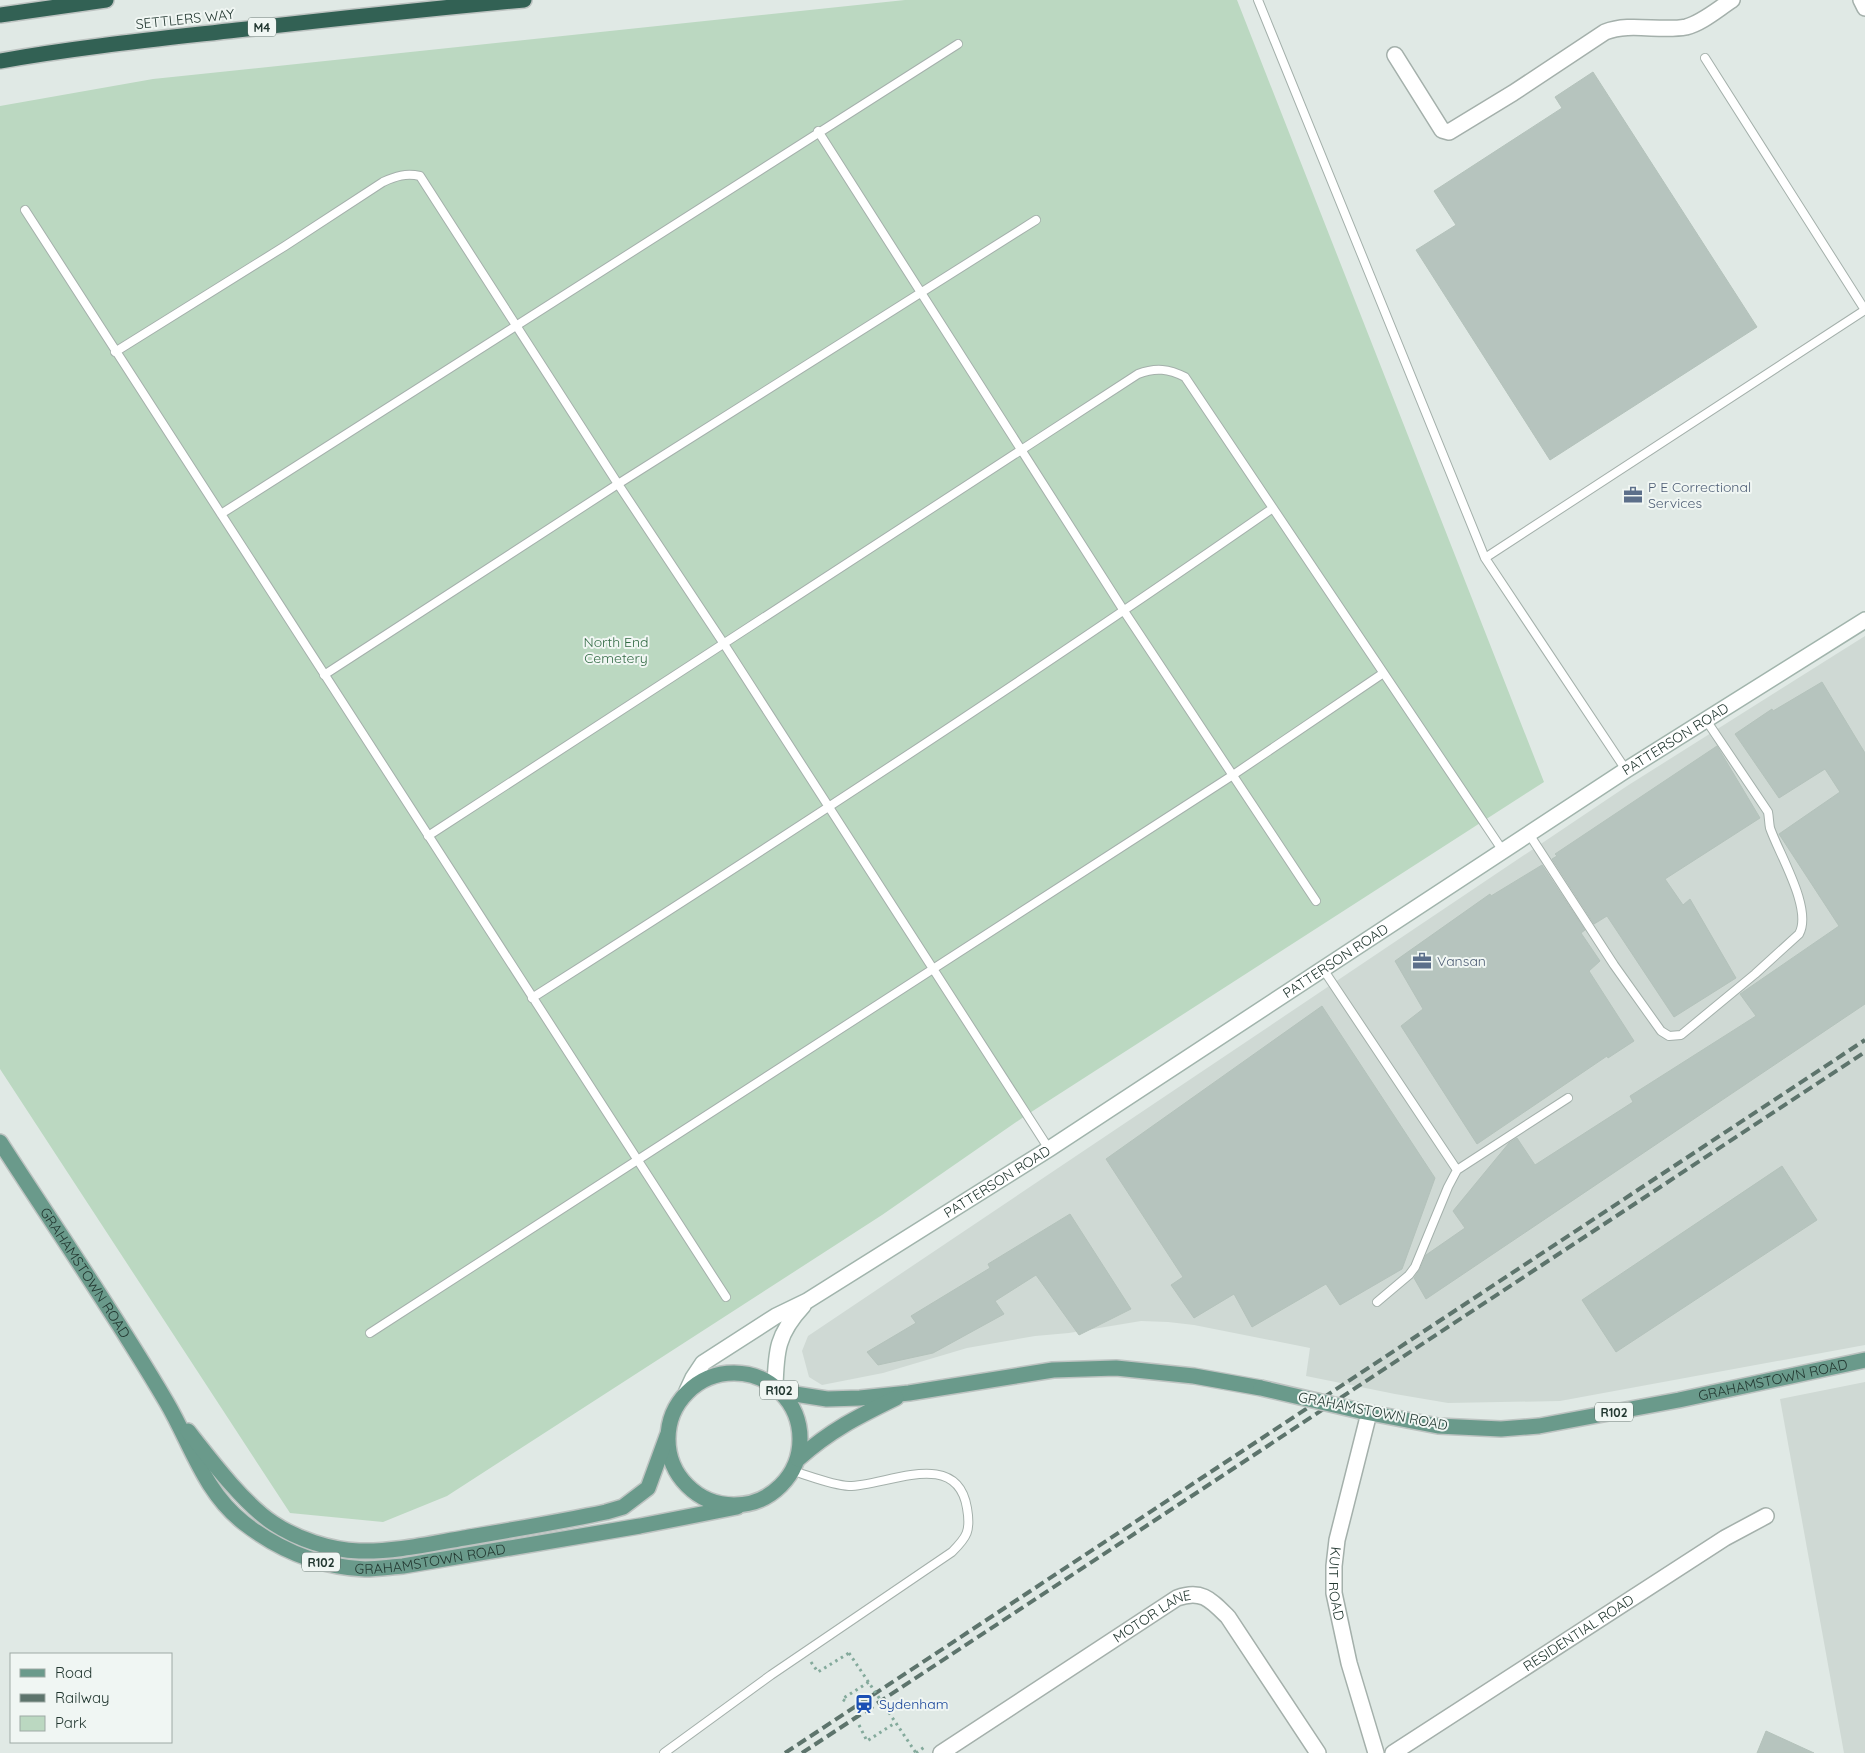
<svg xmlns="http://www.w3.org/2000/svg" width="1865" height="1753" viewBox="0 0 1865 1753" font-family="Quicksand,sans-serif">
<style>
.built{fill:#cfd9d4}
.green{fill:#bbd8c1}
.building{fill:#b6c4be;stroke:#b4c2bb}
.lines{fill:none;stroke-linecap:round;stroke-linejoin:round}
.lane-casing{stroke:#a4b0ab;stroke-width:10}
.street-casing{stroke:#a4b0ab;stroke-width:18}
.secondary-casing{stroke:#a1b4ac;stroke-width:18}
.primary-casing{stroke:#bdc3c1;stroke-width:18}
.highway-casing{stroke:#bdc3c1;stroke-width:18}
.path{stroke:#84aa9c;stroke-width:3;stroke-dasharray:2.5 4;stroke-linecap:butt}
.lane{stroke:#fff;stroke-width:8}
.street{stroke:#fff;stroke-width:15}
.secondary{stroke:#fff;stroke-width:15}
.primary{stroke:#6a9a8b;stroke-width:15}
.highway{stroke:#326154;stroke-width:15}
.rail{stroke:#5d746c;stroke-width:4;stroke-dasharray:10 5;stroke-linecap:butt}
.primary-bridge-casing{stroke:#bdc3c1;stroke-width:18;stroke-linecap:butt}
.path-bridge{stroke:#84aa9c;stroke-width:3;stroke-dasharray:2.5 4;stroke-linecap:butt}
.primary-bridge{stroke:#6a9a8b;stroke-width:15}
.labels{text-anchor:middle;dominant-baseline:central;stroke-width:4;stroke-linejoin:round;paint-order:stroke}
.shield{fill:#f0f6f3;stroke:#60716b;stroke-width:1}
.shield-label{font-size:12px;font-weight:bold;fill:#233831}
.street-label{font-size:14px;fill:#233831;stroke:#f0f6f3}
.service-label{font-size:14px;fill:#4e5e75;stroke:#f0f6f3;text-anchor:start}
.park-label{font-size:14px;fill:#326a44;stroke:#f0f6f3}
.transit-label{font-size:14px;fill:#164399;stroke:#f0f6f3;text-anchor:start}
</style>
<rect width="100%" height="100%" fill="#e0e9e5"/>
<path class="built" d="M1865,636v709l-305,56 -112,2 -53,-9 -89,-18 4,-28 -116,-23 -26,-3 -27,-1 -72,12 -34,3 -68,12 -84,25 -61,12 -13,-8 -7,-26 6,-15 819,-550z
M1865,1382v371h-21l-64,-354z"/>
<path class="green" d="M905,0h332l307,782 -519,334 -143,99 -435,281 -64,26 -93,-9 -290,-444v-963l153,-27z"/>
<path class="building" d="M1593,72l164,255 -207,133 -134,-210 40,-25 -22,-34 128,-83 -7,-11z
M1822,682l43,71v251l-439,295 -12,-21 6,-9 6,-14 39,-27 -12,-17 56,-68 8,-5 18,27 98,-63 -3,-6 126,-80 -16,-22 99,-68 -60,-92 61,-42 -15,-23 -46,29 -44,-64 37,-25 1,2z
M1717,746l43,72 -95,61 18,26 7,-6 46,79 -62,39 -67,-101 -13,8 -42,-65 5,-3 -2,-2z
M1542,865l43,65 -4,3 19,28 -11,10 45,70 -26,17 -1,-2 -130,88 -76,-118 22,-17 -28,-48 95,-67 1,2z
M1322,1006l113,172 -33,91 -62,36 -14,-21 -74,43 -18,-33 -40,24 -23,-33 12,-8 -77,-118z
M1782,1166l35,54 -201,132 -34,-52z
M1070,1214l61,95 -52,26 -43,-60 -41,26 9,13 -71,39 -55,12 -11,-13 49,-29 -5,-7 79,-48 -2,-4z
M1766,1731l48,22h-57z"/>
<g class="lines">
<g class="lane-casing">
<path id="lane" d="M1258,0l227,558 141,212
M1705,58l160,252
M818,131l306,480 192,290
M25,210l701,1087
M115,352l170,-106 98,-64c13,-6 23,-9 37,-6l198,308 106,160 325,505
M221,514l737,-470
M1485,558l380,-248
M324,675l294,-191 418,-264
M1529,834l85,131 47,66 8,5 12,-1 74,-61 44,-40c14,-25 -20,-80 -29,-106 -1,-5 -1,-11 -2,-16l-62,-92
M428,836l710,-462c18,-7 31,-5 47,3l318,474
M1323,969l134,201 -9,17 -33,80 -6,8 -32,27
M532,998c250,-159 498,-321 741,-490
M1457,1170l111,-72
M370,1333l863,-558 149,-101
M664,1753l107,-78 181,-123c15,-15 19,-21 15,-44 -10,-61 -81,-22 -118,-22 -18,-1 -39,-10 -56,-15"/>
</g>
<g class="street-casing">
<g id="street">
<path d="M1861,0l4,8"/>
<path d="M1395,55l47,75 7,2 64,-39 92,-61c25,-10 55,0 81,-5 16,-4 32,-18 46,-27"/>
<path id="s1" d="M1369,1413l-32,127 -3,26v27l15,70 27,90"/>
<path id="s2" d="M941,1753l236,-155c25,-9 34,2 51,19l90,136"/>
<path id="s3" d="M1393,1753l332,-215 41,-22"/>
</g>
</g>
<g class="secondary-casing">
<g id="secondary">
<path d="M775,1387c1,-36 2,-53 28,-81"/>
<path id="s4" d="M687,1391l6,-13 10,-15 73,-47 31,-15 242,-152 577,-379 239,-150"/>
</g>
</g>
<g class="primary-casing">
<g id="primary">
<path id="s5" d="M0,1142c56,87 115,172 167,261 24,41 37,89 77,120 35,27 76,44 121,46 12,0 25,-2 38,-3l237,-40 97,-19"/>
<circle cx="734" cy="1439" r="66"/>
<path d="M782,1392l45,7 33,-1 49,-5 144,-23 63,-2 78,8 67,12"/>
<path id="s6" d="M1360,1411l78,15 63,3 38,-3 140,-26 186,-40"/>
<path d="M188,1431c22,28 56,73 85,92 24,16 57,27 86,28 35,1 70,-7 105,-13 47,-8 95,-16 142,-26l17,-5 25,-19 19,-52"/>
<path d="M798,1459c33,-29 59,-42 98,-61"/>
</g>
</g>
<g class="highway-casing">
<path id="highway" d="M0,15l106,-15
M0,61c79,-14 158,-22 237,-31 96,-11 192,-21 287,-30"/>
</g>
<path class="path" d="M811,1662l7,10 31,-19
M845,1701l-3,-2 27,-17
M859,1725l8,16 28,-18
M916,1753l10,-7"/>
<use href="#lane" class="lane"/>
<use href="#street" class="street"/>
<use href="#secondary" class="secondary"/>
<use href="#primary" class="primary"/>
<use href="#highway" class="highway"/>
<path class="rail" d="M785,1753l1080,-713
M802,1753l1063,-701"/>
<g class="primary-bridge-casing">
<path id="primary-bridge" d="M1261,1388l99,23"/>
</g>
<path class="path-bridge" d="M849,1653l67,100"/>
<use href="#primary-bridge" class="primary-bridge"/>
</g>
<defs>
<g id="office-bare" transform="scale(1.5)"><path d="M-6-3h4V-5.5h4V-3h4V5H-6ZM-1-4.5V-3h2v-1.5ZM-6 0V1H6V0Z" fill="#5c6f8a" stroke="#f0f6f3" stroke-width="2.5" paint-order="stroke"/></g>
<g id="station-bare" transform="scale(1.5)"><path d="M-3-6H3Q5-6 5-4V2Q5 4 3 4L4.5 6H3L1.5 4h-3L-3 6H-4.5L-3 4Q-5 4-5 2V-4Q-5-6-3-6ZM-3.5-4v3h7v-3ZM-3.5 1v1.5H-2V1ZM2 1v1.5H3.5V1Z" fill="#1a4fb4" stroke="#f0f6f3" stroke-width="2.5" paint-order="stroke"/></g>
</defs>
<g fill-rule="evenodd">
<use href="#office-bare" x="1633" y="495"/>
<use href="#office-bare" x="1422" y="961"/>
<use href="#station-bare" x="864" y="1704"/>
</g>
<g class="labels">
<g class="shield">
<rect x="248" y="17.5" width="28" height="19" rx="4"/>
<rect x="760" y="1380.5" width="38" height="19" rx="4"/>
<rect x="1595" y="1402.5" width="38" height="19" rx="4"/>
<rect x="302" y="1552.5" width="38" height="19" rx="4"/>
</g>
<g class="shield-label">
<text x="262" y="27">M4</text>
<text x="779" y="1390">R102</text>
<text x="1614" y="1412">R102</text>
<text x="321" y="1562">R102</text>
</g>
<g class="street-label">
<text transform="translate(185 19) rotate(-6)">SETTLERS WAY</text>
<text stroke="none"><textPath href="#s4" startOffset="1188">PATTERSON ROAD</textPath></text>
<text stroke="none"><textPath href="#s4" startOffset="782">PATTERSON ROAD</textPath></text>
<text stroke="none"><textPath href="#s4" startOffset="378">PATTERSON ROAD</textPath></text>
<text stroke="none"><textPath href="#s5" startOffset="156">GRAHAMSTOWN ROAD</textPath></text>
<text stroke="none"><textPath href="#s6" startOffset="419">GRAHAMSTOWN ROAD</textPath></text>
<text transform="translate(1373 1411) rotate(11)">GRAHAMSTOWN ROAD</text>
<text stroke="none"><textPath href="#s5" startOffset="651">GRAHAMSTOWN ROAD</textPath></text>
<text stroke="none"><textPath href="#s1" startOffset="175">KUIT ROAD</textPath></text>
<text stroke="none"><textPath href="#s2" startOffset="252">MOTOR LANE</textPath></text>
<text stroke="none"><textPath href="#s3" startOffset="221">RESIDENTIAL ROAD</textPath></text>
</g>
<g class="service-label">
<text x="1648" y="487">P E Correctional<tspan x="1648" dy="16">Services</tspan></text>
<text x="1437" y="961">Vansan</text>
</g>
<g class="park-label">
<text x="616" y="642">North End<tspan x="616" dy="16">Cemetery</tspan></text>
</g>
<g class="transit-label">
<text x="879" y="1704">Sydenham</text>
</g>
</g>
<rect x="10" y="1653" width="162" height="90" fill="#f0f6f3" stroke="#9eaaa5"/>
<rect x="20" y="1669" width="25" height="8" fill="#6a9a8b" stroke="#9eaaa5"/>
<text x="55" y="1678" font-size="15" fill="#233831">Road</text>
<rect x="20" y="1694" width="25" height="8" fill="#5d746c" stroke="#9eaaa5"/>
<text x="55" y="1703" font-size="15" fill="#233831">Railway</text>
<rect x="20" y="1716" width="25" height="15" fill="#bbd8c1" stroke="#9eaaa5"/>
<text x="55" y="1728" font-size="15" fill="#233831">Park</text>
</svg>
